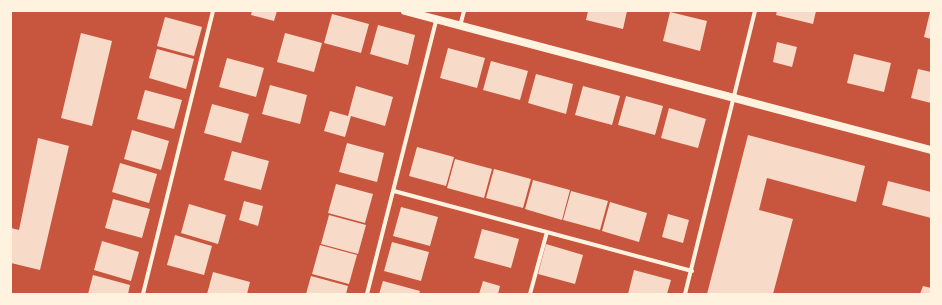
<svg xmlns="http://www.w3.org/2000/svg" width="942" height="305" viewBox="0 0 942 305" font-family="'Roboto Serif',serif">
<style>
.building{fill:#f7dbc8}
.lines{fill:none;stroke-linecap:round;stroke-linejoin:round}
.minor{stroke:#fff3e0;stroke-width:4}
.secondary{stroke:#fff3e0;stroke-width:8}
</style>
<rect width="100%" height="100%" fill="#c8553d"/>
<path class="building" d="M252,11h25l-3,10 -23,-6z
M588,11h39l-4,18 -37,-9z
M777,11h39l-3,13 -37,-9z
M670,12l37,9 -7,30 -37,-10z
M930,12h1v27l-7,-2z
M332,14l37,10 -8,29 -37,-10z
M165,17l37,10 -8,29 -37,-10z
M378,25l37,10 -7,30 -38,-11z
M81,33l31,8 -20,85 -31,-8z
M285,33l37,10 -8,29 -37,-10z
M777,42l20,5 -5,20 -19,-5z
M448,48l37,10 -8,30 -37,-10z
M157,49l37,10 -8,30 -37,-11z
M854,54l37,9 -7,29 -37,-9z
M227,58l37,10 -8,29 -37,-10z
M491,61l37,10 -8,29 -37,-10z
M918,69l13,3v31l-20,-5z
M536,74l37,10 -7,30 -38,-11z
M270,85l37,10 -7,29 -38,-10z
M356,86l37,11 -8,29 -34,-10 -6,21 -21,-6 6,-20 18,5z
M583,86l37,10 -8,29 -37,-10z
M145,90l37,10 -8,29 -37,-10z
M626,96l37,10 -8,29 -37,-10z
M212,104l37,10 -8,29 -37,-10z
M669,108l37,11 -8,29 -37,-10z
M132,130l37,11 -8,29 -37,-11z
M748,135l117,31 -9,36 -89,-24 -8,32 34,9 -20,75h-66z
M38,138l31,8 -29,124 -29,-7v-35l8,2z
M347,143l37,10 -7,29 -38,-10z
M417,147l37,10 -8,29 -37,-10z
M232,151l37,10 -8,29 -37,-10z
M455,159l37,10 -8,29 -37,-10z
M120,163l37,11 -8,29 -37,-11z
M494,169l37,10 -8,29 -37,-10z
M533,180l37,10 -8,30 -37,-11z
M888,181l43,11v26l-49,-13z
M336,184l37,10 -8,29 -37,-10z
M571,191l37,10 -8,29 -37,-10z
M113,199l37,10 -8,29 -37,-10z
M244,201l19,5 -5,20 -19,-6z
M610,202l37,11 -8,29 -37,-11z
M189,204l37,11 -8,29 -37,-11z
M401,207l37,10 -8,29 -37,-10z
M668,214l21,6 -6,23 -21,-6z
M329,215l37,10 -8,29 -37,-10z
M482,229l37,10 -8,29 -37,-10z
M175,235l37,11 -8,29 -37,-10z
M102,241l37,11 -8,29 -37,-11z
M392,242l37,10 -8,29 -37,-10z
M546,244l37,11 -8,29 -37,-10z
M320,245l37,10 -8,29 -37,-10z
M634,270l37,10 -4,14h-39z
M213,272l37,10 -3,12h-40z
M93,275l37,10 -2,9h-40z
M311,276l37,10 -2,8h-40z
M383,281l37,10 -1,3h-40z
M483,281l17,5 -2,8h-19z
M923,286l8,2v6h-11z"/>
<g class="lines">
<path class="minor" d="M460,26l4,-15
M394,191l298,80
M143,294l70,-283
M367,294l69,-273
M530,294l17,-62
M685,294l70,-283"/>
<path class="secondary" d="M405,11l526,139"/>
</g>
<rect width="942" height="305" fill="none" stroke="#fff3e0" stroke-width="24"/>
</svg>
